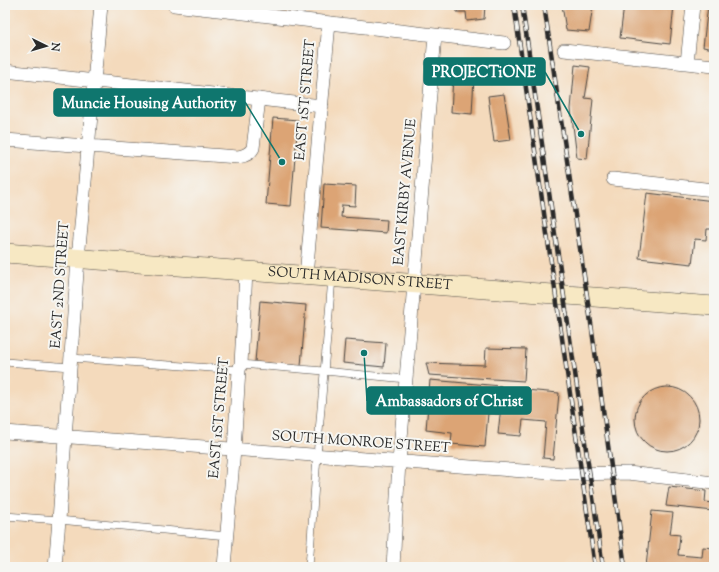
<svg xmlns="http://www.w3.org/2000/svg" width="719" height="572" viewBox="0 0 719 572" font-family="'Sorts Mill Goudy',serif">
<style>
.building{fill:#dca475}
.lines{fill:none;stroke-linecap:round;stroke-linejoin:round}
.lane-casing{stroke:#494541;stroke-width:8}
.street-casing{stroke:#494541;stroke-width:14}
.secondary-casing{stroke:#494541;stroke-width:20}
.lane{stroke:#fff;stroke-width:7}
.street{stroke:#fff;stroke-width:13}
.secondary{stroke:#f7e8c3;stroke-width:19}
.rail-casing{stroke:#2b2b2b;stroke-width:4.5}
.rail{stroke:#f6f6f2;stroke-width:3;stroke-dasharray:9;stroke-linecap:butt}
.labels{text-anchor:middle;dominant-baseline:central;stroke-width:4;stroke-linejoin:round;paint-order:stroke}
.street-label{font-size:14px;fill:#2b2b2b;stroke:#f6f6f2}
.leader{fill:none;stroke:#0f766e;stroke-width:1.5}
.callout-dot{fill:#0f766e;stroke:#f6f6f2;stroke-width:1.5}
.callout{fill:#0f766e;stroke:#0f766e;stroke-width:1.5}
.callout-label{font-size:15px;text-anchor:middle;font-weight:bold;fill:#fff}
</style>
<rect width="100%" height="100%" fill="#f6f6f2"/>
<filter id="ink" filterUnits="userSpaceOnUse"><feTurbulence type="fractalNoise" baseFrequency=".025" numOctaves="2"/><feDisplacementMap in="SourceGraphic" scale="8" xChannelSelector="R" yChannelSelector="G"/><feConvolveMatrix kernelMatrix="1 2 1 2 8 2 1 2 1" color-interpolation-filters="sRGB"/></filter>
<filter id="wash" filterUnits="userSpaceOnUse"><feTurbulence type="fractalNoise" baseFrequency=".012" numOctaves="4" result="noise"/><feDisplacementMap in="SourceGraphic" scale="16" xChannelSelector="R" yChannelSelector="G"/><feGaussianBlur stdDeviation="0.9" result="paint"/><feColorMatrix in="noise" values="0 0 0 0 0 0 0 0 0 0 0 0 0 0 0 0 0 1.4 0 .05"/><feComposite in="paint" operator="in"/></filter>
<g filter="url(#wash)">
<rect width="100%" height="100%" fill="#f4dabc"/>
<g id="blocks">
<path class="building" d="M457,5h28l-1,14 -17,2 -1,-9h-9z
M562,5h31l-4,27 -23,-2z
M624,5h50l-4,39 -50,-6z
M708,5h6v44l-11,-2z
M575,65l15,2 -5,31 8,1 -6,60 -10,-1 -6,-49z
M453,76l21,1 -2,37 -21,-2z
M504,94l7,46 -17,2 -6,-46z
M273,118l25,2 -7,86 -25,-2z
M324,184l32,2 -1,20 -13,-1 -1,12 46,3 -1,13 -65,-5z
M647,193l67,8 -1,28h-6l-1,11 -11,-1 -3,25 -53,-6z
M260,301l46,4 -5,61 -46,-4z
M345,340l41,3 -2,24 -41,-4z
M486,348l40,1 -2,32 -95,-6 -3,-12 59,2z
M430,380l71,6 -2,28 -11,-1 -3,34 -34,-3 1,-11 -26,-3z
M635 419a32 32 0 1 1 64 0a32 32 0 1 1-64 0Z
M503,388l56,5 -6,66 -10,-1 3,-36 -23,-2 -2,16 -23,-2z
M669,487l37,4 -1,11 9,1v8l-48,-5z
M652,511l21,2 -3,21 10,1 -2,20 24,2 1,-10 11,1v19h-68z"/>
</g>
</g>
<g filter="url(#ink)">
<use href="#blocks" fill-opacity="0" stroke="#494541" stroke-width="1"/>
<g class="lines">
<g class="lane-casing">
<path id="lane" d="M71,358l168,12
M5,362l66,5
M241,364l83,7 82,8
M5,516l54,4 168,16
M309,567l8,-111 15,-178"/>
</g>
<g class="street-casing">
<path id="street" d="M174,5l330,38
M564,50l150,16
M687,63l6,-58
M5,71l317,35
M5,140l233,17c7,-1 12,-3 15,-9l6,-49
M613,179l101,11
M306,276l23,-253
M5,432l559,42 64,-1 86,10
M55,567l4,-47 19,-261 23,-254
M224,567l10,-117 5,-80 2,-6 5,-92
M393,567l6,-105 36,-427"/>
</g>
<g class="secondary-casing">
<g id="secondary">
<path id="s1" d="M5,253l709,53"/>
</g>
</g>
<use href="#lane" class="lane"/>
<use href="#street" class="street"/>
<use href="#secondary" class="secondary"/>
<g class="rail-casing">
<path id="rail" d="M514,5l81,562
M522,5l81,562
M544,5l46,311 35,251"/>
</g>
<use href="#rail" class="rail"/>
</g>
</g>
<g class="labels">
<g class="street-label">
<text transform="translate(306 100) rotate(-85)">EAST 1ST STREET</text>
<text transform="translate(406 192) rotate(-85)">EAST KIRBY AVENUE</text>
<text stroke="none"><textPath href="#s1" startOffset="356">SOUTH MADISON STREET</textPath></text>
<text transform="translate(61 285) rotate(-86)">EAST 2ND STREET</text>
<text transform="translate(220 418) rotate(-85)">EAST 1ST STREET</text>
<text transform="translate(361 443) rotate(4)">SOUTH MONROE STREET</text>
</g>
</g>
<path class="leader" d="M581 134L545 72M282 162L245 102M364 353L367 401"/>
<g class="callout-dot">
<circle cx="581" cy="134" r="4"/>
<circle cx="282" cy="162" r="4"/>
<circle cx="364" cy="353" r="4"/>
</g>
<g class="callout">
<rect x="424" y="58" width="121" height="27" rx="4"/>
<rect x="54" y="89" width="191" height="27" rx="4"/>
<rect x="367" y="387" width="164" height="27" rx="4"/>
</g>
<g class="callout-label">
<text x="484" y="77">PROJECTiONE</text>
<text x="149" y="108">Muncie Housing Authority</text>
<text x="449" y="406">Ambassadors of Christ</text>
</g>
<rect width="719" height="572" fill="none" stroke="#f6f6f2" stroke-width="20"/>
<g transform="translate(46 46) rotate(95)" stroke="#f6f6f2" stroke-width="3" paint-order="stroke">
<path d="M0-3L7 15L0 10L-7 15Z" fill="#2b2b2b"/>
<text y="-6" font-size="11" font-weight="bold" text-anchor="middle" fill="#2b2b2b">N</text>
</g>
</svg>
